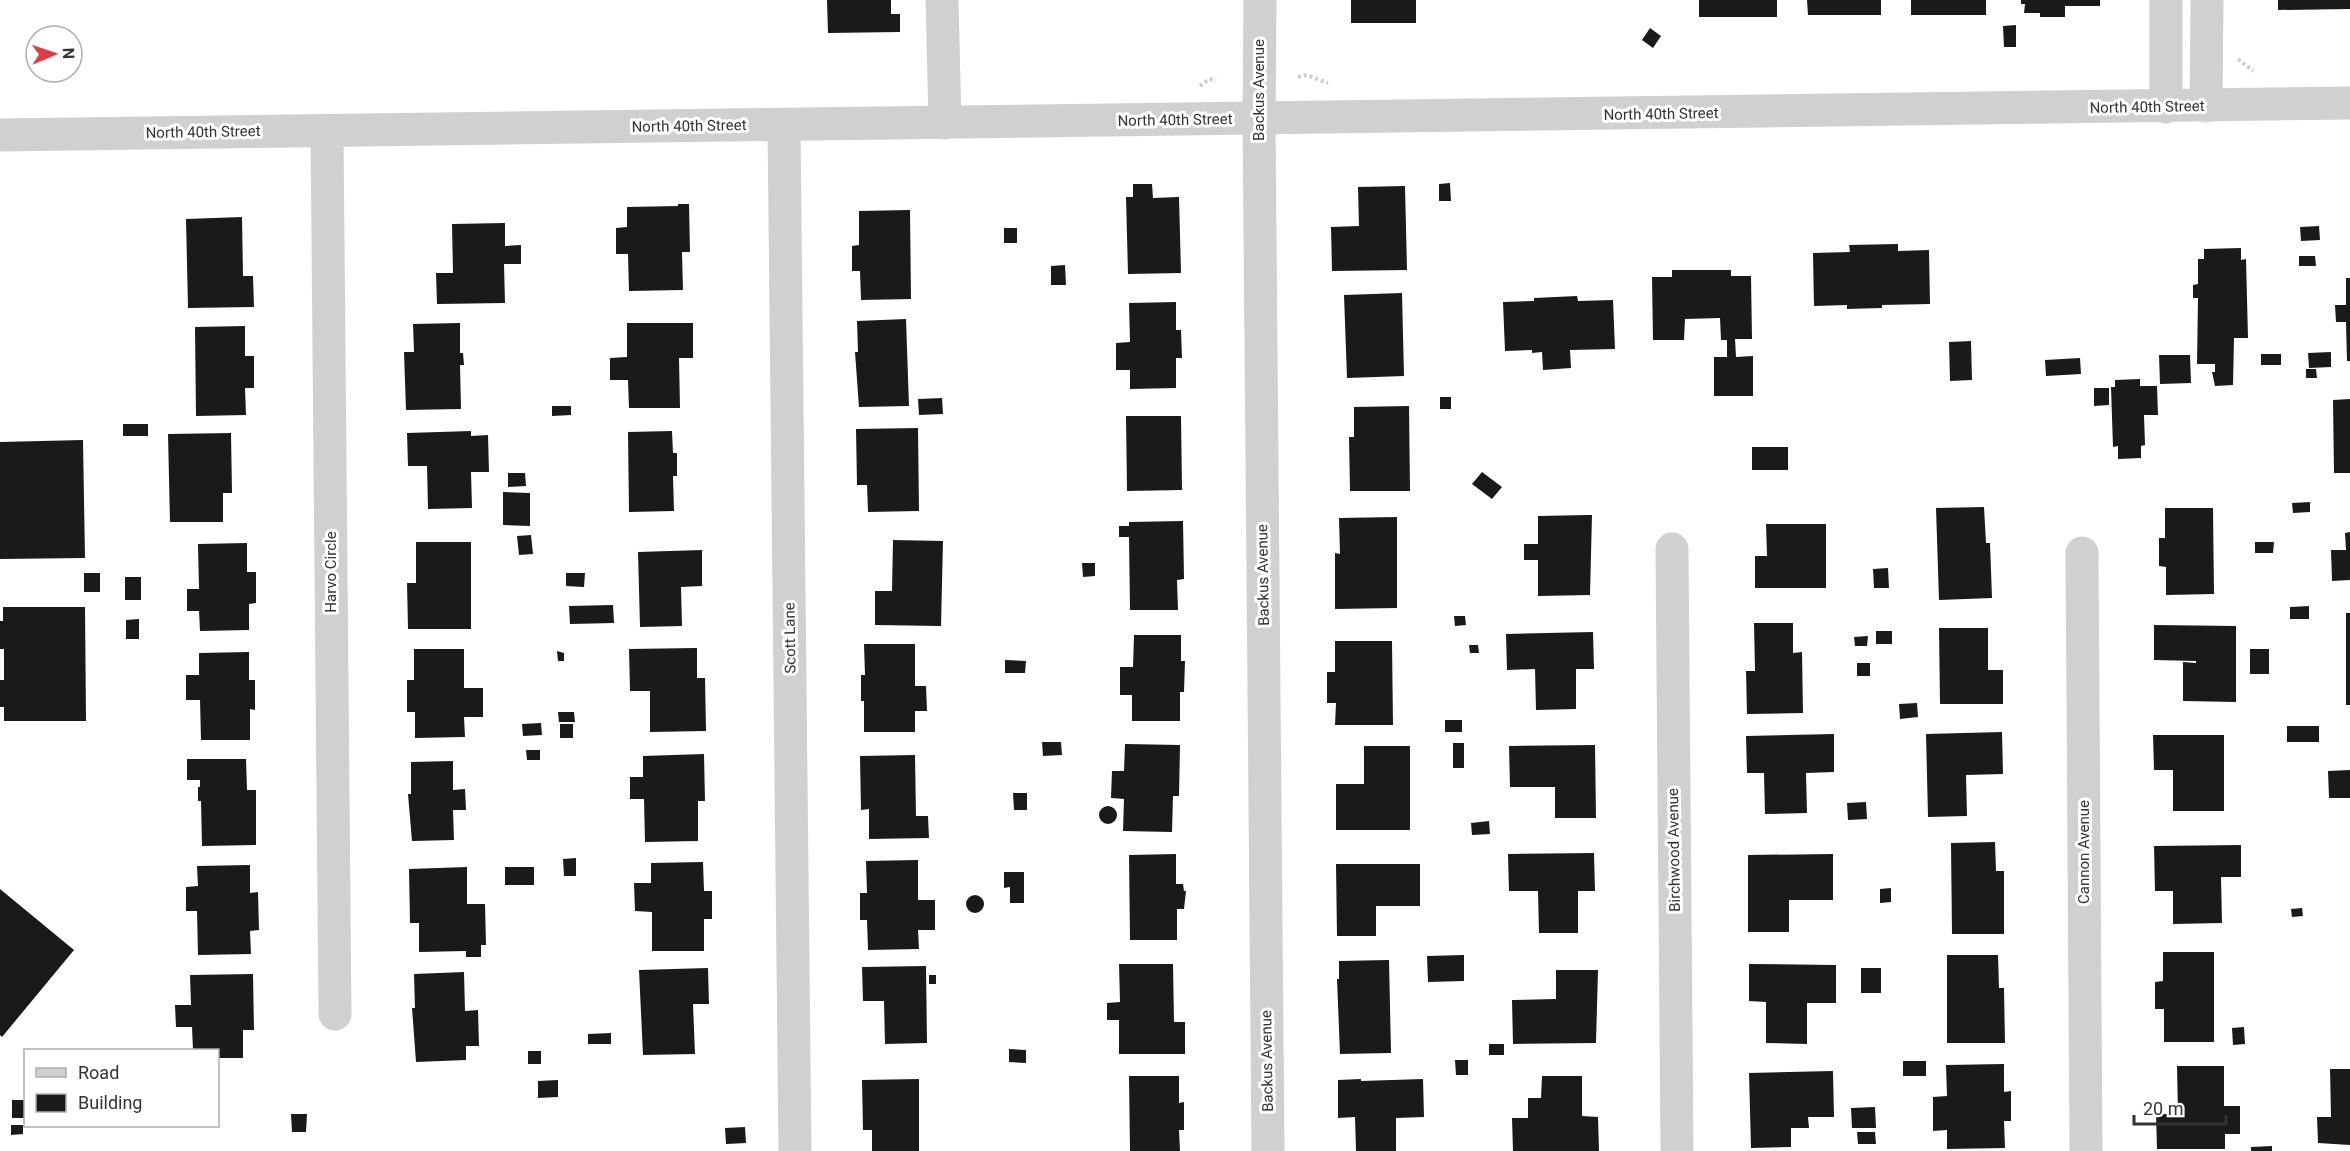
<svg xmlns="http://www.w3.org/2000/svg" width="2350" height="1151" viewBox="0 0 2350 1151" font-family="Roboto,sans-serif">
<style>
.building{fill:#1a1a1a}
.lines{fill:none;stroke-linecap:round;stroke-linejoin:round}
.path{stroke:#cdcdcd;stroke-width:4;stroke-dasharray:3 3;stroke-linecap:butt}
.minor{stroke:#d0d0d0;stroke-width:33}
.labels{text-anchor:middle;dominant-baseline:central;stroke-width:6;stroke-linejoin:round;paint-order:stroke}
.street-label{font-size:15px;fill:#333;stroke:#fff}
</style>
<rect width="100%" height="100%" fill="#fff"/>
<path class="building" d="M827,0h64v14h9v18l-72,1z
M1351,0h65v23h-65z
M1699,0h78v17h-78z
M1807,0h74v15h-73z
M1911,0h75v15h-75z
M2021,0h79v6h-35v11h-25v-4h-16l1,-9h-4z
M2278,0h72v9l-72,1z
M2016,25v22h-12l-1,-21z
M1650,28l11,8 -8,12 -11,-8z
M1450,183l1,18h-12v-17z
M1133,184h19l1,14 26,-1 2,76 -53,1 -2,-77h7z
M1405,186l2,84 -75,1 -1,-44 28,-1 -1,-39z
M678,204h11l1,48h-8l1,38 -54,1 -1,-37h-12v-26l11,-1v-20l51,-1z
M910,210l1,89 -50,1 -1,-29h-8v-25l7,-1v-34z
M242,217l1,59h10l1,31 -66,1 -2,-89z
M505,223v23l16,-1v19h-17l1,39 -68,1 -1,-31h17l-1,-49z
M2319,226l1,14 -19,1 -1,-14z
M1004,228h13v15h-13z
M1898,244v7l31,-1 1,54 -48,1v3l-35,1v-4l-33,1 -1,-53 37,-1 -1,-7z
M2241,248v12l5,-1 2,79h-14l-1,47 -18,1 -3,-14h3v-8h-18l1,-66h-5v-13l5,-1v-25h6v-10z
M2299,256h16l1,10h-17z
M1065,265l1,20h-15v-19z
M1672,270h59v6h20l1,63h-17l1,18 17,-1v40h-39v-39h13v-17h-6l-1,-22 -35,1 -1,21h-31l-1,-63h20z
M2346,278h4v83h-3l-1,-39h-10l-1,-17h11z
M1402,293l2,83 -57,2 -3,-83z
M1577,296l1,5 35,-1 2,49 -45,1 1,18 -28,2 -1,-18 -10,1v-3l-27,1 -2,-49 31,-1v-3z
M1176,302v28h5l1,28h-6v30l-46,1v-19h-14v-27l14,-1 -1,-39z
M906,319l3,87 -50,1 -4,-55h3l-1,-31z
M460,323v30h3l1,12h-4l1,44 -55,1 -2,-58h10l-1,-28z
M627,323h66v35h-14l1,50h-51l-1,-28h-18v-22l17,-1z
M245,326v30h9v32h-9l1,27 -50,1 -1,-89z
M1971,341l1,39 -22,1 -1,-39z
M2331,352v15l-22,1 -1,-15z
M2261,354h20v11h-20z
M2159,355h31l1,28 -31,1z
M2080,358l1,16 -35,2 -1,-16z
M2306,369h10l1,9h-11z
M2140,379v7h17l1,29h-14l1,30 -4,1v12l-23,1v-13l-5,1 -2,-60h4v-7z
M2094,388h15v17l-15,1z
M1440,397h11v12h-11z
M942,398l1,16 -24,1 -1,-16z
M2350,399v74h-16l-1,-73z
M552,406h19v9l-19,1z
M1409,406l1,85h-60l-1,-54h5v-30z
M1126,416h55l1,74 -55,1z
M123,424h25v12h-25z
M918,428l1,83 -51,1 -1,-27h-10l-1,-56z
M471,431v5l17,-1 1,37h-18l1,36 -44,1 -1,-43h-19l-1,-33z
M672,431l1,22h4v23h-4l1,35 -45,1 -1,-80z
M231,433l1,60h-9v29h-53l-2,-88z
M83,440l2,118 -85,1v-117z
M1752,447h36v23h-36z
M1482,472l20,15 -10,12 -20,-15z
M508,473h17l1,13 -18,1z
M503,492l27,1v33l-27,-1z
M2310,502v10l-17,1 -1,-10z
M1984,507l2,36h4l2,55 -53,2 -3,-92z
M2165,508h48l1,86 -48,1v-28l-7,-1v-28h6z
M1588,515h4l-2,80 -52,1v-36h-14v-16h14v-28z
M1397,517v91l-62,1v-56l5,1 -1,-36z
M1183,521l1,58 -7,1 1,30h-48l-1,-73h-10v-11h10v-4z
M1766,524h60v64h-71v-32h12z
M2350,532v48l-18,1 -1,-31h15l-1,-17z
M531,535l2,19 -14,1 -2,-19z
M893,540l50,1 -2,85 -66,-1v-34h17z
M416,542h55v87h-63l-1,-46h9z
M2255,542h19l-1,11h-18z
M247,543v29h9v31l-7,1v26l-49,1 -1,-20h-12v-22h12l-1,-45z
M702,550v36l-21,1 1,39 -42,1 -2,-75z
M1082,563h13v13l-12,1z
M1888,568l1,20h-15l-1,-19z
M84,573h16v19h-16z
M566,573h19l-1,14 -18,-1z
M125,577h16v23h-16z
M613,605l1,18 -44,1 -1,-18z
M2309,606v13h-19v-12z
M3,607h82l1,114h-82v-14h-4v-27h4v-31h-4v-28h3z
M2346,613h4v92h-4z
M1454,616h11l1,9 -11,1z
M139,619v20h-13v-19z
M1754,623h39v30l9,-1 1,61 -56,1 -1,-43h9z
M2154,625l82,1v76l-53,-1v-39l13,1v-2l-42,-1z
M1939,628h49v42h15v34h-63z
M1876,631h16v13h-16z
M1593,632l1,37h-18v40l-40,1 -1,-41 -28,1 -1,-36z
M1134,635h47v26h4l-1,31h-4v29h-48v-26h-12v-28h13z
M1868,636l-1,10h-12l-1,-9z
M1335,641h57l1,84h-58l1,-22h-9v-31h8z
M864,644h51v42h11l1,25h-12v21h-51v-31h-3v-26h4z
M1469,645h9l1,8h-9z
M697,648v30h8l1,53 -56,1v-41h-20l-1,-42z
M414,649h50v39h19v29h-19l1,20 -50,1v-26h-8v-32h7z
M2250,649h19v25h-19z
M557,651l7,2v8h-6z
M249,652v28h6v30l-5,-1v31h-49l-1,-40h-14v-25h13v-22z
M1005,660l21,1 -1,12h-20z
M1857,663h13v13h-13z
M1917,703l1,14 -18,2 -1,-15z
M558,712h16l1,10h-16z
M1445,720h17v12h-17z
M541,723l1,12 -19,1 -1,-12z
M560,724h13v14h-13z
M2287,726h32v16h-32z
M2002,732l1,42 -37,1 1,41 -39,1 -2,-83z
M1834,734v38l-28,1 1,40 -42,1 -1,-41h-17l-1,-37z
M2153,735h71v76h-51v-41h-19z
M1042,742h19l1,13 -19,1z
M1453,743h11v25h-11z
M1125,744l55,1 -1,51h-6l-1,36 -49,-1 1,-32 -13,-1 1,-27h12z
M1595,745l1,73h-41v-31h-45l-1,-41z
M1364,746h46v84h-74v-46h28z
M526,750h14v10h-13z
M704,754l1,47h-7v40l-53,1 -1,-43h-14v-22h13v-21z
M915,755l1,61h12l1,22 -60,1v-30l-8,1 -1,-54z
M187,759h59l1,31h9v55l-54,1 -1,-45h-3v-14h2v-7h-13z
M453,761v29l12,-1 1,21h-13l1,30 -42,1 -4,-47h3v-32z
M2350,770v28h-21l-1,-27z
M1013,793h14v17h-13z
M1866,802l1,17 -19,1 -1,-17z
M1099 815a9 9 0 1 1 18 0a9 9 0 1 1-18 0Z
M1489,821l1,13 -18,1 -1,-12z
M1995,842l1,29h8v63h-52l-1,-91z
M2241,845v32h-20l1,46 -49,1v-33h-18l-1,-45z
M1594,853l1,38h-17v42h-39l-1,-42h-29l-1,-37z
M1176,854v30h7l1,7h2l-2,18h-7v31h-47l-1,-85z
M1833,854v46h-44v32h-41v-77z
M576,858v18h-12l-1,-17z
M918,860v40h17v30h-17l1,19 -51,1 -1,-30h-7v-27h7l-1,-32z
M703,862l1,29h8v28h-8v32h-52v-39l-17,-1 -1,-28h17v-20z
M1336,864h84v42h-44v30h-39z
M250,865v28l8,-1 1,38 -9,1 1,23 -53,1 -1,-44h-11v-24l12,-1 -1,-20z
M467,867v37h18l1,41h-5v12h-15v-6l-47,1v-29h-9l-1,-54z
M505,867h29v18h-29z
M1004,872h20v31h-14v-16l-6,1z
M1891,888v14l-11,1v-14z
M0,889l74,61 -72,87 -2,-2z
M966 904a9 9 0 1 1 18 0a9 9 0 1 1-18 0Z
M2302,908l1,8 -11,1 -1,-8z
M2163,952h51v90h-50v-33h-9v-27l8,-1z
M1464,955v26l-36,1 -1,-26z
M1947,955h51l1,33h5l1,55h-58z
M1389,960l2,93 -51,1 -3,-75h2v-18z
M1119,964h54l1,58h11v32h-66v-34h-12v-17l13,-1z
M1749,964l87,1v38h-29v41l-41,-1v-41l-17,-1z
M926,966l1,77 -42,1 -1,-43h-21l-1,-34z
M708,968l1,36h-16l2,50 -52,1 -4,-85z
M1861,968h20v25h-20z
M1556,970h42l-2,73 -83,1 -1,-44 44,-1z
M464,972l1,39 13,-1 1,36h-13v14l-50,2 -4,-54h3l-1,-34z
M253,974l1,56h-11v28h-25v-8h-25l-1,-23h-16l-1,-22h16l-1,-30z
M929,975h7v9h-7z
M2244,1027l1,17 -12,1 -1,-17z
M611,1033v11h-23v-10z
M1489,1044h15v11h-15z
M1009,1049l17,1v13l-17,-1z
M528,1051h13v13h-13z
M1455,1060h13v15h-12z
M1903,1061h23v15h-23z
M2004,1064v28l7,-1v30h-7l1,27 -58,1v-19l-14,1v-34l14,-1 -1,-31z
M2177,1066h47v40h16v28h-15v15h-68l-1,-35h22z
M2330,1069h20v76l-32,-2 -1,-26h14z
M1833,1071l1,46h-26l1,11h-18v19l-40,1 -2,-75z
M1129,1076h50v27l5,-1v28h-5l1,21h-50z
M1542,1076h40v40l16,1 1,34h-86l-1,-33h16v-20h13z
M919,1079v72h-47v-21h-9l-1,-50z
M1361,1079v2l62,-2 1,38 -28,1v33h-40l-1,-34 -17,1v-38z
M558,1080v17l-20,1v-17z
M12,1100h14v18h-14z
M1875,1107l1,21h-24l-1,-20z
M291,1114h16l-1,18h-14z
M11,1125h12v9l-12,1z
M745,1127l1,16 -20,1 -1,-16z
M1857,1132h18l1,12h-18z
M2272,1146v5h-21v-4z"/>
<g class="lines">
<path class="path" d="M2238,59l15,12
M1298,77l9,-2 21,8
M1200,86l9,-7 7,1"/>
<path class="minor" d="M942,0l3,123
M1260,0l-1,119 9,1032
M2206,106l1,-106
M2166,107v-107
M784,125l11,1026
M327,131l8,883
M0,135l2350,-32
M1672,549l5,602
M2082,553l4,598"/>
</g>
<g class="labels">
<g class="street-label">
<text transform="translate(1259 90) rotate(-90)">Backus Avenue</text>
<text transform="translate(2147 107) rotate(-1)">North 40th Street</text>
<text transform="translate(1661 114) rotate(-1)">North 40th Street</text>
<text transform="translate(1175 120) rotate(-1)">North 40th Street</text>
<text transform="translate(689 126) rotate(-1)">North 40th Street</text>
<text transform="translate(203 132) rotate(-1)">North 40th Street</text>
<text transform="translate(331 572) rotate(-90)">Harvo Circle</text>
<text transform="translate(1263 575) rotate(-91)">Backus Avenue</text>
<text transform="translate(790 638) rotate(-91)">Scott Lane</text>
<text transform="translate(1674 850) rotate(-91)">Birchwood Avenue</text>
<text transform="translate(2084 852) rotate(-90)">Cannon Avenue</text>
<text transform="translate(1267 1061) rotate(-91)">Backus Avenue</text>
</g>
</g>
<rect x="24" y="1049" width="195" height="78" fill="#ffffff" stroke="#adadad" stroke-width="1.5"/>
<rect x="36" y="1068" width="30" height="9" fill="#d0d0d0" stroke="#adadad" stroke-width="1.5"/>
<text x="78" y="1079" font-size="18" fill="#333333">Road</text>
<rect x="36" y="1094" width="30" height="18" fill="#1a1a1a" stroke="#adadad" stroke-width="1.5"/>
<text x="78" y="1109" font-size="18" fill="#333333">Building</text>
<g transform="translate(54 54) rotate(88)"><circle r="28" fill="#ffffff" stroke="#adadad" stroke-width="1.5"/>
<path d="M0-4.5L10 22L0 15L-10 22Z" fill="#e63946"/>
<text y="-9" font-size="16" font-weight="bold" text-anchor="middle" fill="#333333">N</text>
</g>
<path d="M2134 1115v9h92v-9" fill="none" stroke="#333333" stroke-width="3"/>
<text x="2143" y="1115" font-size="18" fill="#333333" stroke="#ffffff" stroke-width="4.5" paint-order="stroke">20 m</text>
</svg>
